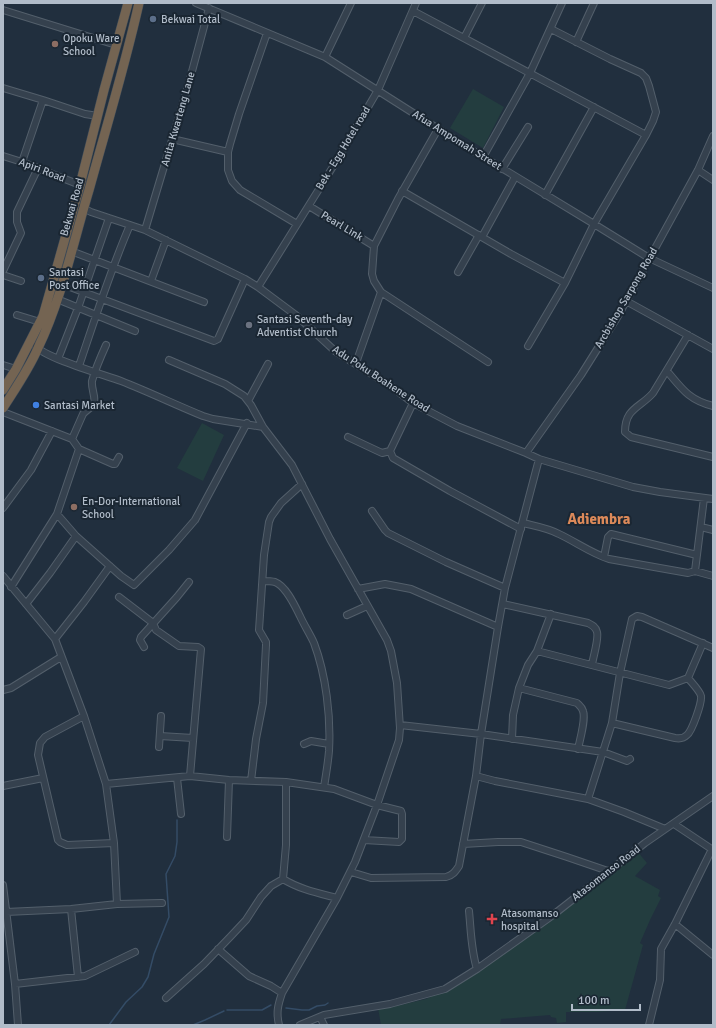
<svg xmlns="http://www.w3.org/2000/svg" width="716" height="1028" viewBox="0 0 716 1028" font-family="Signika,sans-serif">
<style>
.green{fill:#233d3f}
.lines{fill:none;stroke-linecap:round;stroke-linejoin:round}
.stream{stroke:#344c66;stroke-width:1.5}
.minor-casing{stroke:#535f6b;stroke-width:8}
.highway-casing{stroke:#404c58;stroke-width:10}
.minor{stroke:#35414e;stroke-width:6}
.highway{stroke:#746452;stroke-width:9}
.service-dot{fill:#5c6f8a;stroke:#1a2632;stroke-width:1.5}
.education-dot{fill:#8d6e63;stroke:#1a2632;stroke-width:1.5}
.worship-dot{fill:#6b7280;stroke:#1a2632;stroke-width:1.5}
.shop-dot{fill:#3f7fe0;stroke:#1a2632;stroke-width:1.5}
.health-dot{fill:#e0444e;stroke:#1a2632;stroke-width:1.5}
.labels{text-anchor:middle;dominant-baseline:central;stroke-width:4;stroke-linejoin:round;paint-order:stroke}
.poi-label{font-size:11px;fill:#b1bcc9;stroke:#1a2632;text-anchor:start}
.street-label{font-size:11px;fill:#b1bcc9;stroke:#1a2632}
.district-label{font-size:15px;font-weight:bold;fill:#dc8959;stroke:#1a2632}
</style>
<rect width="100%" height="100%" fill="#212f3e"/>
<path class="green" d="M473,89l31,18 -21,41 -33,-20z
M202,423l22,12 -21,46 -26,-13z
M637,851l10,12 -12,13 25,14 -2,6 3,2 -11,22 -10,23 3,2 -18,65 -28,2h-31v10l-9,1 -1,-5 -5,-1 -1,-2 -49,4 -1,6h-119l-3,-17 18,-2 30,-7 21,-10 39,-23 38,-27z"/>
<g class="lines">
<path class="stream" d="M286,1008l16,2h7l8,-4 8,-1 3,-2
M227,1010h35l9,-5
M109,1025l17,-23 16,-15 6,-10 6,-23 15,-37 -3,-43 9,-18 2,-14v-22
M193,1025l12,-5 19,-9"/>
<g class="minor-casing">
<path id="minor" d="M196,3l129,54 137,87 132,80 55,34 64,30
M3,10l113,35
M413,11l233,124
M267,33l-28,81 -9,30 -2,8v18l4,11 8,9 57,34
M464,38l18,-35
M576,42l18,-39
M325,57l26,-54
M3,88l40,12 42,14 13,2
M172,139l56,13
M3,156l19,6 58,23
M483,157l47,-84 32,-70
M22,162l21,-62
M502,169l26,-42
M698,170l15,10
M402,191l109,63 54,29
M545,195l49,-88
M309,206l65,40
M81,207l10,5 54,18 100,49 13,8 39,29 38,35 57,36 21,16 44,23 69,27 13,6 94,28 27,5 53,7
M145,230l42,-140 22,-82
M482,237l33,-60
M71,251l133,51
M3,271l18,-38 -4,-11v-10l21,-44
M458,272l21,-37
M3,275l18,6
M151,281l15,-41
M62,284l152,57 4,-2 27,-60
M258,287l76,-122 44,-75 38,-87
M381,292l107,70
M57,299l78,32
M626,301l87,48
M17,315l23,7
M688,335l-35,58c-13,15 -28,15 -28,39l6,5 82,20
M36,346c8,12 69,29 85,35 28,11 55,24 82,35l10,3 50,8 29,38 38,74 57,101 4,11 6,32 3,45 -1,12 -22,65 -22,57 -18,36 -55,95c-4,12 -6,19 -3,32
M528,346l37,-63 29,-59 52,-89 7,-14 3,-9 -7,-26 -3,-8 -5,-5 -31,-14 -59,-30
M58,359l20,-51 31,-90
M169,360l56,24 19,12 7,9 12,22
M356,363l25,-71 -7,-11 -2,-7 2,-28 24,-47 40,-70
M3,365l13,4
M79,366c16,-47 31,-95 51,-141
M667,371c15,18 22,29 46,35
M248,401l20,-37
M3,412l69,27
M348,437l34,16 8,-2 3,7 57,33 71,38
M72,439l11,-25c3,-4 9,-6 11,-11 2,-6 -3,-14 -2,-22 3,-11 9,-25 14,-36
M72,439l7,10 34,15h2l4,-7
M390,451l23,-48
M526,453l55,-78 37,-59 80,-146 15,-34
M539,459l-34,129 -7,39 -17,107 -5,42 19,5 93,18 36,13 41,17
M3,508l28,-38 21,-39
M372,511l13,19 3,3 58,29 59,26
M57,514l19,22 45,40 13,9 35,-35 26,-30 52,-97
M523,523c12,3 25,5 36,11 17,8 32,19 50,25l79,14 7,-2 18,5
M701,527l12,3
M604,557l4,-20 3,-3 86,21
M695,571l9,-73
M3,576l52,63 29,77 22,68 8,59 3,61
M263,581c4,0 8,0 12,1 11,4 20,24 25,34 4,9 10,18 14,27 12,32 17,74 15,108 -1,12 -3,24 -5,36
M11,587l46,-73 22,-65
M358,589l27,-5 26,5 87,38
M119,597l34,26 3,7 23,16 19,1 3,2 -11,127
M26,604l24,-31 26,-37
M503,604l85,19c4,2 8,4 9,9 2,7 -4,25 -5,33
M347,615l20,-9
M55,639l29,-37 26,-36
M144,647l-4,-7 1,-3 36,-40 12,-15
M537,651l132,34 19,-7 15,-35
M519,688l58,15c3,3 5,4 6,8 3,8 -3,28 -5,38
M3,690l8,-2 50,-31
M84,716l-39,21 -5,6 -2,12 20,85 2,2 7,3 47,-2
M612,723l63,15c5,1 9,0 12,-3 5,-4 15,-32 14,-39 -1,-5 -10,-14 -13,-18
M400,725l81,9 122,18 24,9 3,-2
M160,736l33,2
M512,739l1,-24 6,-27 9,-23 9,-14 14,-37
M304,744l7,-3 18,3
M159,747l2,-31
M177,778l4,36
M251,781l5,-42 7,-36 3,-58v-3l-7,-12 5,-75 5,-33 2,-5 10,-14 21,-19
M286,782v63l-3,34c16,10 35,14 54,19
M106,784l84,-8 39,4 57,2 48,7 43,16 24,6 1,3v25l-3,3 -35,-2
M3,786l40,-8
M588,799l24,-76 8,-50 12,-54 5,-3 5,1 71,31
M674,824l39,26
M227,837l2,-57
M463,844l35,-2h23l46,15 41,14
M351,872l20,6 75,-1c7,-2 9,-5 13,-11l17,-90
M3,885l12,99 3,41
M71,909l7,68
M469,911c2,20 2,39 8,58
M6,912l65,-3 46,-5 45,-1
M675,924l38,31
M218,949l31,27 22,10 11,7
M15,984l70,-8 50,-24
M166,998l38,-34 27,-28 15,-16 15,-23 10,-11 12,-7
M320,1017l4,8
M300,1025l24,-10 66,-11 55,-15 32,-20 76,-54 92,-72 68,-47
M649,1025l11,-45 1,-31 14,-25 37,-75"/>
</g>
<g class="highway-casing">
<path id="highway" d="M3,390l13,-21 27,-53 12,-42 25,-89 24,-95 24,-87
M3,408c12,-19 26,-39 35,-60 24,-50 35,-105 51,-158 17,-62 36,-124 50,-187"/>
</g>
<use href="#minor" class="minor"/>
<use href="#highway" class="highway"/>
</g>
<g class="service-dot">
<circle cx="153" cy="19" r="4"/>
<circle cx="41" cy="278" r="4"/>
</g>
<g class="education-dot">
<circle cx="55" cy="44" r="4"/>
<circle cx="74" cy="507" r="4"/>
</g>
<circle class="worship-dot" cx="249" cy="325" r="4"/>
<circle class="shop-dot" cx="36" cy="405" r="4"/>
<path class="health-dot" d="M490 913h4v4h4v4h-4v4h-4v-4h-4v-4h4z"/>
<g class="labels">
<g class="poi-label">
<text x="161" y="19">Bekwai Total</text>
<text x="63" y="38">Opoku Ware<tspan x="63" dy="13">School</tspan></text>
<text x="49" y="272">Santasi<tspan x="49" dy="13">Post Office</tspan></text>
<text x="257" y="319">Santasi Seventh-day<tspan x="257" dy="13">Adventist Church</tspan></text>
<text x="44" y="405">Santasi Market</text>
<text x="82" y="501">En-Dor-International<tspan x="82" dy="13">School</tspan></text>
<text x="501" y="913">Atasomanso<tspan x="501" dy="13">hospital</tspan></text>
</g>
<g class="street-label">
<text transform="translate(178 119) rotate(-74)">Anita Kwarteng Lane</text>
<text transform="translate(457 140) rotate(32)">Afua Ampomah Street</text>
<text transform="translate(343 148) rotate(-59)">Bek - Egg Hotel road</text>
<text transform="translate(42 170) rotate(21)">Apiri Road</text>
<text transform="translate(72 207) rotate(-74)">Bekwai Road</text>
<text transform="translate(342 226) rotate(31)">Pearl Link</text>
<text transform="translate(626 298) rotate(-60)">Arcbishop Sarpong Road</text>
<text transform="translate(381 379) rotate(33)">Adu Poku Boahene Road</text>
<text transform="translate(606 873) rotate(-38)">Atasomanso Road</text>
</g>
<g class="district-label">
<text x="599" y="519">Adiembra</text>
</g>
</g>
<rect width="716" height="1028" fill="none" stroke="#b1bcc9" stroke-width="8"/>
<path d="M572 1004v6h68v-6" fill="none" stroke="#b1bcc9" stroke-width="2"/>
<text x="578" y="1004" font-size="12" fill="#b1bcc9" stroke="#1a2632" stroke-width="3" paint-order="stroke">100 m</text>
</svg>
